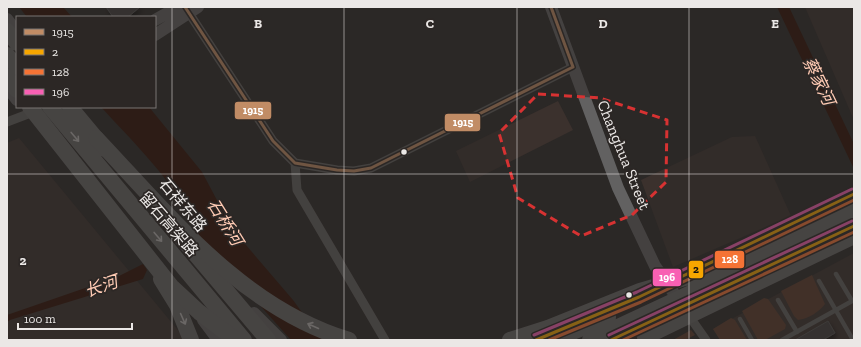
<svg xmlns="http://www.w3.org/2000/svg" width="861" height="347" viewBox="0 0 861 347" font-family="'Zilla Slab','Noto Sans SC',serif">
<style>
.built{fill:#3b312d}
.green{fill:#5b3b2c}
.water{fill:#2f0f03}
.building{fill:#403e3d;stroke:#52504f;filter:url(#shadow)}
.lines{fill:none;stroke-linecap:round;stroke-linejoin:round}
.lane{stroke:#615f5d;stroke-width:4.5}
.street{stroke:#615f5d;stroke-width:9}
.secondary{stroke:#626161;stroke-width:12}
.primary{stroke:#625f5e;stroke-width:14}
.highway{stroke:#676665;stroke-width:16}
.highway-bridge{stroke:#676665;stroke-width:16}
.bus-1-casing{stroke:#2c2725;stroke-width:6}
.bus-2-casing{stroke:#2c2725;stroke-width:6}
.bus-3-casing{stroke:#2c2725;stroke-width:6}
.bus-4-casing{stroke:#2c2725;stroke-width:6}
.bus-1{stroke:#c18c65;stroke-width:3}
.bus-2{stroke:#f7a600;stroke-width:3}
.bus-3{stroke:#f57335;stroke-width:3}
.bus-4{stroke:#f860b3;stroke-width:3}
.oneway{stroke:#b6b4b2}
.marked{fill:none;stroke:#d73232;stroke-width:3;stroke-dasharray:8 5;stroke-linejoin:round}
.grid{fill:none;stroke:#ebe8e6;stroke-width:1;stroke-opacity:0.55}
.bus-dot{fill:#ebe8e6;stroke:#2c2725;stroke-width:1.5}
.labels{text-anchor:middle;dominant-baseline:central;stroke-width:3.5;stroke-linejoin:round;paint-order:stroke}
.street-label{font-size:16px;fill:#ebe8e6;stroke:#2c2725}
.water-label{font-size:17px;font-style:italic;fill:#ffcbb4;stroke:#2c2725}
.grid-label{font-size:13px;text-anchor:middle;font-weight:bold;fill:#ebe8e6;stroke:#2c2725;stroke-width:3.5;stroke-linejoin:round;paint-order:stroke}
.line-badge{stroke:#2c2725;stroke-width:1.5}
.badge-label{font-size:11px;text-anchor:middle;font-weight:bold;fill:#fff}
.pale-badge-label{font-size:11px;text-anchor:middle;font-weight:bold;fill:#111}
</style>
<defs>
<filter id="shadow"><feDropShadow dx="2" dy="3.5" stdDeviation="2" flood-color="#0009"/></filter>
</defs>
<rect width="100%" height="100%" fill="#2b2826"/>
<path class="built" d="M805,7h49v113z
M558,101l15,29 -103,52 -14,-31z
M755,136l36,80 -118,51 -32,-87 91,-43z
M19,138l167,202h-179v-197z
M854,253v87h-133l-8,-11z"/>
<path class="green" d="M812,275l13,29c-6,8 -17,15 -27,16l-4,-4 -13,-25z
M764,298l4,1 18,26 -1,4 -20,11h-7l-16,-29z
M731,318l4,2 12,20h-27l-7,-11z
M691,330l4,5 -10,5h-12z"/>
<path class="water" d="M19,7h44l9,10h-45z
M777,7h12l65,137v25z
M101,107h48l53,65 25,47 13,19 53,62 29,40h-31l-95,-106c-3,-7 -4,-14 -8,-20 -22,-41 -56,-73 -87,-107z
M143,264l4,6 -4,9 -133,41 -3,2v-7l110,-38z"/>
<path class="building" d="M106,7h34l-12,10h-15z
M828,321l7,12 -12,7h-28z"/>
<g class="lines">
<path class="lane" d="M836,274l16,27
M819,281l34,59
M778,300l19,32
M740,319l12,21
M782,340l72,-40"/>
<path class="street" d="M185,7l88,134 22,22 42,7 17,1 17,-3 202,-101
M7,122l21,-8
M295,163l2,27 88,150
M687,313l19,27"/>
<path class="secondary" d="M551,7l67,181 37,78 27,39
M7,19l10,13
M155,20l23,-13
M155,35l43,-28
M7,87l10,13
M254,313l27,27
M203,320l15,20"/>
<path class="primary" d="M611,340l243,-114"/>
<path class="highway" d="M7,31l10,12
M7,55l10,12
M7,77l10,13
M50,107l194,233
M70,107l35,42
M175,230l93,110
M811,237l43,-20
M712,270l142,-68
M161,279l16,26 14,35
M748,287l106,-51"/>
<path class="highway-bridge" d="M30,107l141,179 28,26 37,28
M96,138c74,78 146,170 253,202
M645,337l103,-50
M510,340l38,-12 92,-37 72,-21
M554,340l54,-23
M590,340l221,-103"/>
<g class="bus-1-casing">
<path id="bus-1" d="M185,7l88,134 22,22 42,7 17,1 17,-3 202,-101
M551,7l22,60"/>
</g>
<g class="bus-2-casing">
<path id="bus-2" d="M536,340l103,-43 215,-103
M611,340l243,-114"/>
</g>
<g class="bus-3-casing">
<path id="bus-3" d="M549,340l92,-38 213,-102
M623,340l231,-108"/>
</g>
<g class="bus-4-casing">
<path id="bus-4" d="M534,335l103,-43 215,-103
M609,335l243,-114"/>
</g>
<use href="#bus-1" class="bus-1"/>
<use href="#bus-2" class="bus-2"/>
<use href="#bus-3" class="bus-3"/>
<use href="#bus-4" class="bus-4"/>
</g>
<defs><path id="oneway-shaft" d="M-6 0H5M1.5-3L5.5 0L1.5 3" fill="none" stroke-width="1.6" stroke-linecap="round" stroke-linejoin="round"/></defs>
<g class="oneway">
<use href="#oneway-shaft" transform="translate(75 137) rotate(50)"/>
<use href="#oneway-shaft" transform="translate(158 237) rotate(50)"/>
<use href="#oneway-shaft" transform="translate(183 319) rotate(66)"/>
<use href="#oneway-shaft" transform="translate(313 326) rotate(-156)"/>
</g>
<path d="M0 0H861V347H0ZM538,94l62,4 67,22 -1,62 -34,33 -51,21 -63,-38 -19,-65z" fill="#2b2826" fill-opacity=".55" fill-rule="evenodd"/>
<path class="marked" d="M538,94l62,4 67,22 -1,62 -34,33 -51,21 -63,-38 -19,-65z"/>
<path class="grid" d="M172,7v333M344,7v333M517,7v333M689,7v333M7,174h847"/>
<g class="bus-dot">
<circle cx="404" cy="152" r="3.5"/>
<circle cx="629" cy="295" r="3.5"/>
</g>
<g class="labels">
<g class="street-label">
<text transform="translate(624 155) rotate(68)">Changhua Street</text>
<text transform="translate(183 205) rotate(50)">石祥东路</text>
<text transform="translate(169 224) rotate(49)">留石高架路</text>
</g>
<g class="water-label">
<text transform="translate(819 81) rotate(64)">蔡家河</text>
<text transform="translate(225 222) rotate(58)">石桥河</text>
<text transform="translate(101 286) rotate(-19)">长河</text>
</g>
</g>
<g class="grid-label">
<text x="258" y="28">B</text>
<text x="430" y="28">C</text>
<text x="603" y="28">D</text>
<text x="775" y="28">E</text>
<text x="23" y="265">2</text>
</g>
<g class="line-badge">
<rect x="234" y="101" width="38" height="19" rx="4" fill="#c18c65"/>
<rect x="444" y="113" width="37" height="19" rx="4" fill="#c18c65"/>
<rect x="714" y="250" width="31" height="19" rx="4" fill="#f57335"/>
<rect x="688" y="260" width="16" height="19" rx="4" fill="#f7a600"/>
<rect x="652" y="268" width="30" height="19" rx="4" fill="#f860b3"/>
</g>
<g class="badge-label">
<text x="253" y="114">1915</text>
<text x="463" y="126">1915</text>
<text x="730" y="263">128</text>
<text x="667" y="281">196</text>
</g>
<g class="pale-badge-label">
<text x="696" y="273">2</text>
</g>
<rect width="861" height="347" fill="none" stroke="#ebe8e6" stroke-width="16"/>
<rect x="16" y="16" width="140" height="92" fill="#2c2725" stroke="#787472"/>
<rect x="24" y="29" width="20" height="6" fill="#c18c65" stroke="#787472"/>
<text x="52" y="36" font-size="12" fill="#ebe8e6">1915</text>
<rect x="24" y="49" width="20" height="6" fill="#f7a600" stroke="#787472"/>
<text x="52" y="56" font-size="12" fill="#ebe8e6">2</text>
<rect x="24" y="69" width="20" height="6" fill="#f57335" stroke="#787472"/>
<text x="52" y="76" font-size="12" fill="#ebe8e6">128</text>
<rect x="24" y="89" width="20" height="6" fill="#f860b3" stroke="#787472"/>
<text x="52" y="96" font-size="12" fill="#ebe8e6">196</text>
<path d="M18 323v6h114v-6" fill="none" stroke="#ebe8e6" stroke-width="2"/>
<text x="24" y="323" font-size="12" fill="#ebe8e6" stroke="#2c2725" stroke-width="3" paint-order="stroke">100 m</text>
</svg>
